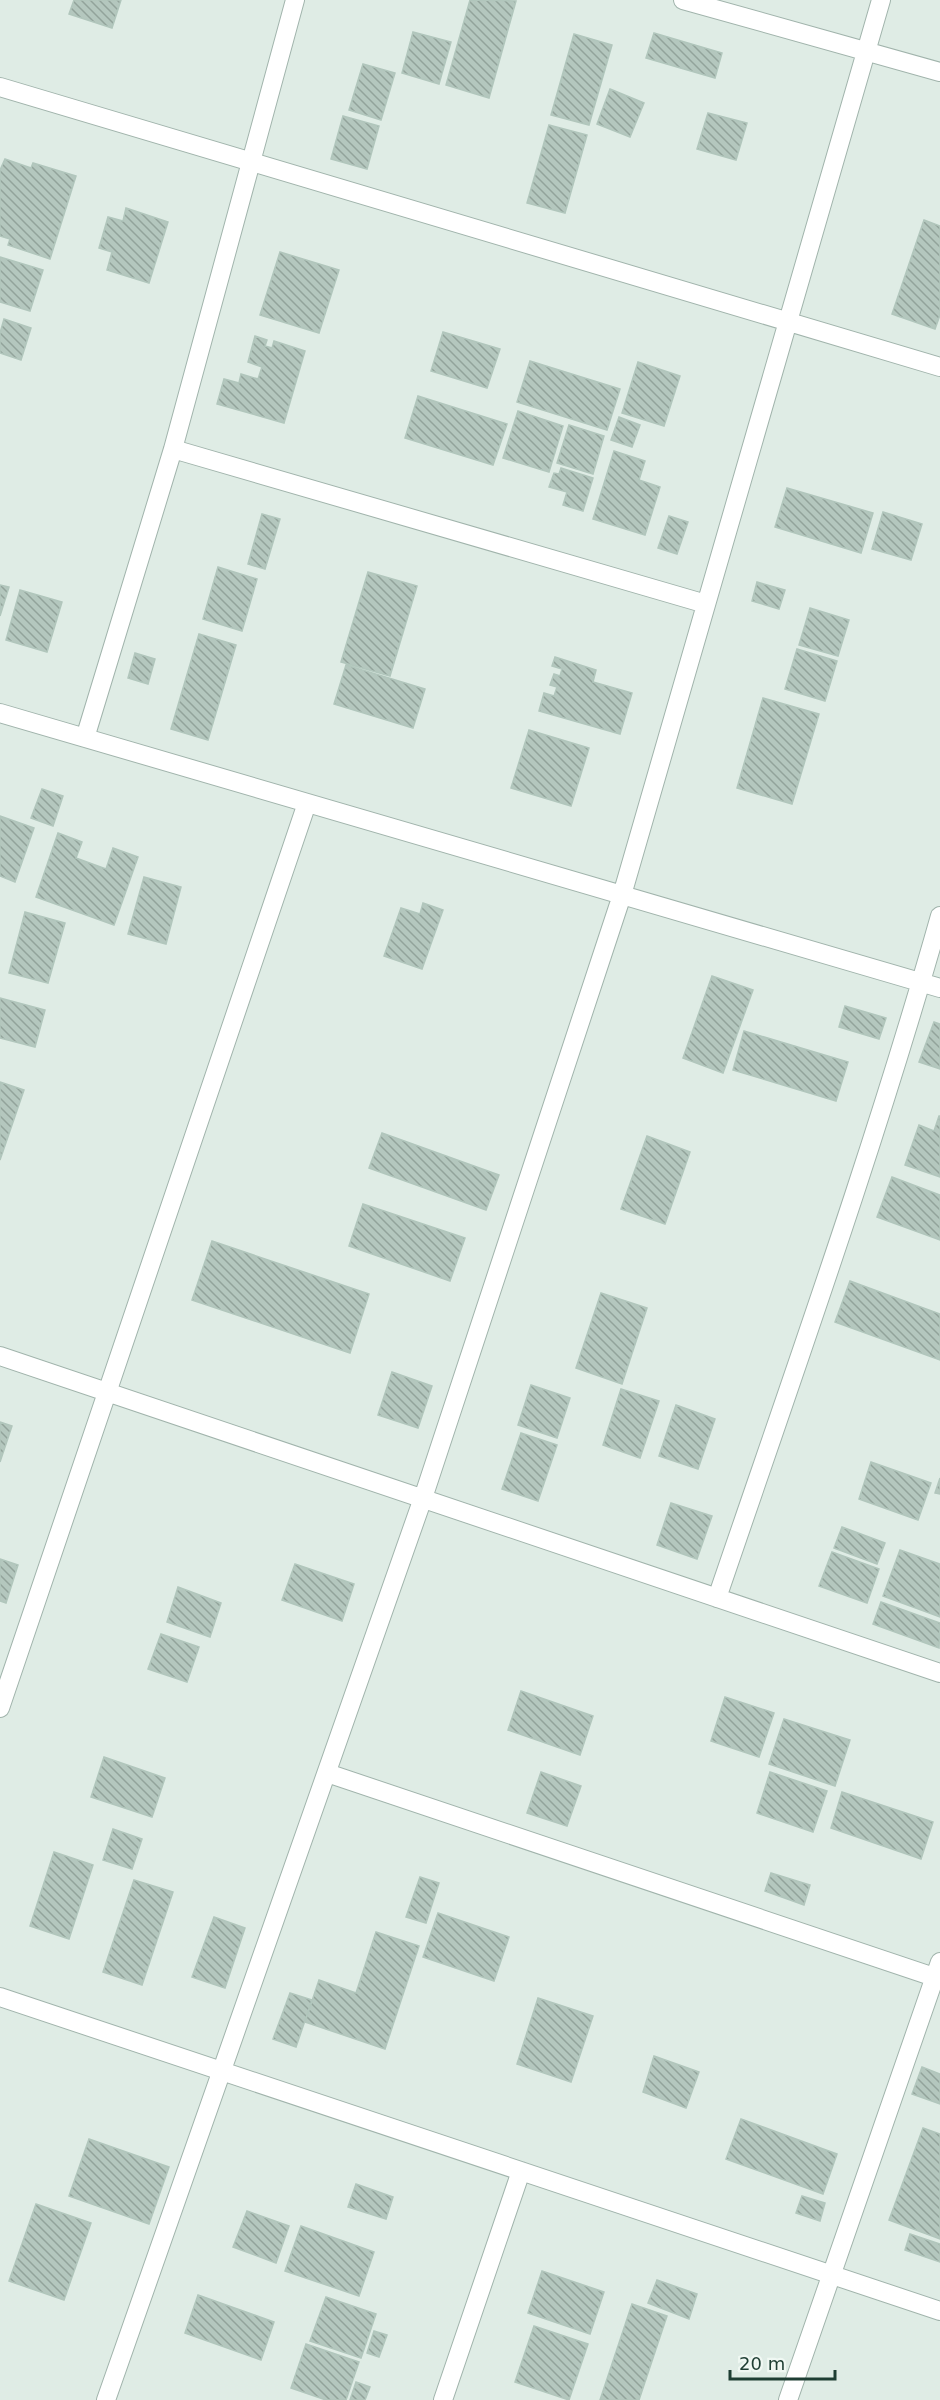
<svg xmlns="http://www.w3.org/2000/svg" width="940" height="2400" viewBox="0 0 940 2400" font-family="'DejaVu Sans',sans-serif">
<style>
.building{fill:url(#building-back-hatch);stroke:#b1c6bc;stroke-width:1.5}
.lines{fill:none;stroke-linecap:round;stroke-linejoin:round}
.minor-casing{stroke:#a1b4ac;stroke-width:20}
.minor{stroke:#fff;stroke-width:18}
</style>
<defs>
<pattern id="building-back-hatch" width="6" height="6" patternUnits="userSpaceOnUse" patternTransform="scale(1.5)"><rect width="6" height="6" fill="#b4c7be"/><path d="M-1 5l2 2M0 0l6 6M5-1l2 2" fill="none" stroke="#92a39b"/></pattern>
</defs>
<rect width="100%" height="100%" fill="#dfece5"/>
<path class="building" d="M74,0h47l-9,28 -43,-14z
M470,0l46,1 -27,97 -43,-13z
M413,32l38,10 -12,42 -37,-11z
M654,33l68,20 -7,25 -69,-20z
M574,34l38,11 -23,80 -38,-10z
M363,64l32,9 -14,47 -32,-10z
M610,89l34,14 -14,34 -33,-13z
M708,113l39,10 -11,37 -39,-11z
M343,116l36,10 -12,43 -36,-10z
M549,125l38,10 -22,78 -38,-10z
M5,159l26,9 2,-5 43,13 -26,83 -42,-14 2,-6 -10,-3v-66z
M126,208l42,14 -19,61 -42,-13 5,-18 -13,-4 9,-31 15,4z
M924,220l16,6v89l-5,14 -43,-15z
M280,252l59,18 -20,63 -59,-18z
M0,257l43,13 -13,41 -30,-9z
M4,319l27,9 -10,32 -21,-7v-20z
M443,332l57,17 -13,39 -56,-17z
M255,336l12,4 -2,6 7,2 2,-7 31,10 -21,72 -67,-19 7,-25 15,4 2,-9 17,5 4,-12 -14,-5z
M530,361l90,28 -13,41 -90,-28z
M638,362l42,14 -16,50 -42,-13z
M418,396l89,28 -14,41 -88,-27z
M518,411l45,15 -14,46 -46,-14z
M619,417l21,8 -8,22 -21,-7z
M569,425l35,11 -11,38 -36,-11z
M614,451l31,10 -6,19 21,7 -15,48 -52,-16z
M561,468l32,10 -10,33 -20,-6 4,-13 -18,-5 5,-14 5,1z
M787,488l86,25 -12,40 -86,-26z
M883,512l39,12 -11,36 -39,-11z
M262,514l18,5 -15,50 -17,-5z
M669,516l19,6 -11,32 -19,-6z
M218,567l39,12 -15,52 -39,-12z
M368,572l49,14 -27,90 -49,-14z
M757,582l28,8 -6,19 -27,-8z
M0,585l9,2 -9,29z
M20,590l42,12 -15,50 -41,-12z
M810,608l39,12 -11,36 -39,-11z
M199,634l37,11 -28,95 -37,-11z
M797,649l40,12 -12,40 -40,-12z
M135,653l20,6 -7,25 -20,-6z
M555,657l41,13 -3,12 39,11 -12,41 -81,-23 5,-18 10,3 3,-9 -7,-2 4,-11 6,2 2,-7 -10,-3z
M346,665l79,24 -12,39 -79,-24z
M763,698l56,16 -27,90 -55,-16z
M529,730l60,18 -18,58 -60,-18z
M42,789l21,7 -10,30 -22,-8z
M0,816l34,12 -19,54 -15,-6z
M58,833l24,9 -6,16 30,11 7,-21 25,9 -24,68 -78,-28z
M144,877l37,10 -15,57 -38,-10z
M423,903l20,7 -21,59 -38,-13 17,-48 19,6z
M25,912l40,11 -17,60 -39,-10z
M712,976l41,14 -30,83 -40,-15z
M0,998l45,12 -10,37 -35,-9z
M845,1006l41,12 -7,21 -40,-12z
M934,1022l6,2v45l-21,-7z
M744,1031l104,31 -12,39 -103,-31z
M0,1082l24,8 -24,70z
M939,1116h1v61l-35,-12 14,-40 15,6z
M382,1133l117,42 -13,35 -117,-42z
M647,1136l43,16 -25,72 -44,-15z
M892,1177l48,18v45l-63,-23z
M363,1204l102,34 -15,43 -101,-35z
M212,1241l157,53 -19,59 -158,-53z
M850,1281l90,33v46l-105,-38z
M601,1293l46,15 -25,76 -46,-16z
M392,1372l40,14 -14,42 -40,-13z
M531,1385l39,13 -13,40 -39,-13z
M621,1389l38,12 -19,57 -37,-13z
M676,1405l39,14 -17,50 -39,-13z
M0,1422l12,4 -12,36z
M521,1433l36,12 -19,56 -36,-12z
M871,1462l60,21 -13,37 -59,-21z
M940,1478v16l-5,-1z
M671,1503l41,13 -15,43 -40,-14z
M842,1527l43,16 -8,21 -43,-16z
M900,1550l40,14v53l-57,-21z
M832,1552l47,17 -12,34 -48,-17z
M0,1559l18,6 -12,38 -6,-2z
M295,1564l59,20 -12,37 -60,-21z
M178,1587l43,16 -11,34 -43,-15z
M881,1602l59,21 -1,25 -66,-24z
M161,1634l38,13 -12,35 -39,-13z
M521,1691l72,25 -13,39 -72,-25z
M725,1697l49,16 -15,44 -48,-16z
M784,1719l66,21 -15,46 -66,-22z
M104,1757l61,21 -13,39 -61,-20z
M541,1772l40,14 -14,40 -40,-13z
M770,1772l57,19 -14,41 -56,-19z
M842,1792l91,30 -12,37 -90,-31z
M113,1829l29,10 -10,30 -29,-9z
M54,1852l39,13 -24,74 -39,-13z
M771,1873l39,12 -6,20 -39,-14z
M420,1877l19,6 -13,40 -20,-6z
M134,1880l39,12 -31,93 -39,-13z
M438,1913l71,24 -15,44 -71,-24z
M214,1917l31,11 -20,60 -33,-11z
M376,1932l43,14 -34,103 -80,-27 14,-42 37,13z
M290,1993l22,7 -16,47 -23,-8z
M538,1998l55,18 -22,66 -54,-18z
M654,2056l45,16 -13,36 -43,-16z
M922,2067l18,7v30l-28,-10z
M741,2119l96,35 -14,40 -97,-35z
M923,2128l17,6v105l-51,-19z
M89,2139l80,28 -20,57 -80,-28z
M356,2184l37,13 -7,22 -38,-12z
M802,2196l23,7 -5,18 -24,-8z
M36,2204l55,19 -27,77 -55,-19z
M247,2211l42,15 -13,37 -43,-16z
M301,2226l73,26 -15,44 -74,-25z
M910,2234l30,10v18l-35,-12z
M542,2271l62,21 -14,42 -62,-21z
M657,2280l40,14 -8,25 -41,-16z
M198,2295l76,27 -13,38 -76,-27z
M326,2297l50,17 -15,44 -51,-17z
M632,2304l35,12 -28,84h-39z
M534,2326l54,18 -19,56 -54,-18z
M374,2331l13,4 -8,22 -12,-4z
M306,2344l53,18 -13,38h-20l-35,-12z
M356,2382l14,5 -5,13h-15z"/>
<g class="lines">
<g class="minor-casing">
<path id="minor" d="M683,0l257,72
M0,87l940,280
M173,449l533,155
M0,713l940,275
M85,738l88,-289 122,-449
M0,1356l940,317
M717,1598c77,-226 158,-452 223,-682
M0,1708l307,-905
M327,1773l613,206
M0,1997l940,314
M106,2400l317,-902 199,-603 259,-895
M443,2400l78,-229
M788,2400l152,-438"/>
</g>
<use href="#minor" class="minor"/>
</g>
<path d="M730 2370v9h105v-9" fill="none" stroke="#1e3e33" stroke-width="3"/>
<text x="739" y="2370" font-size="18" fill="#1e3e33" stroke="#f0f8f3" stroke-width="4.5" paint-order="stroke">20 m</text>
</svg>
